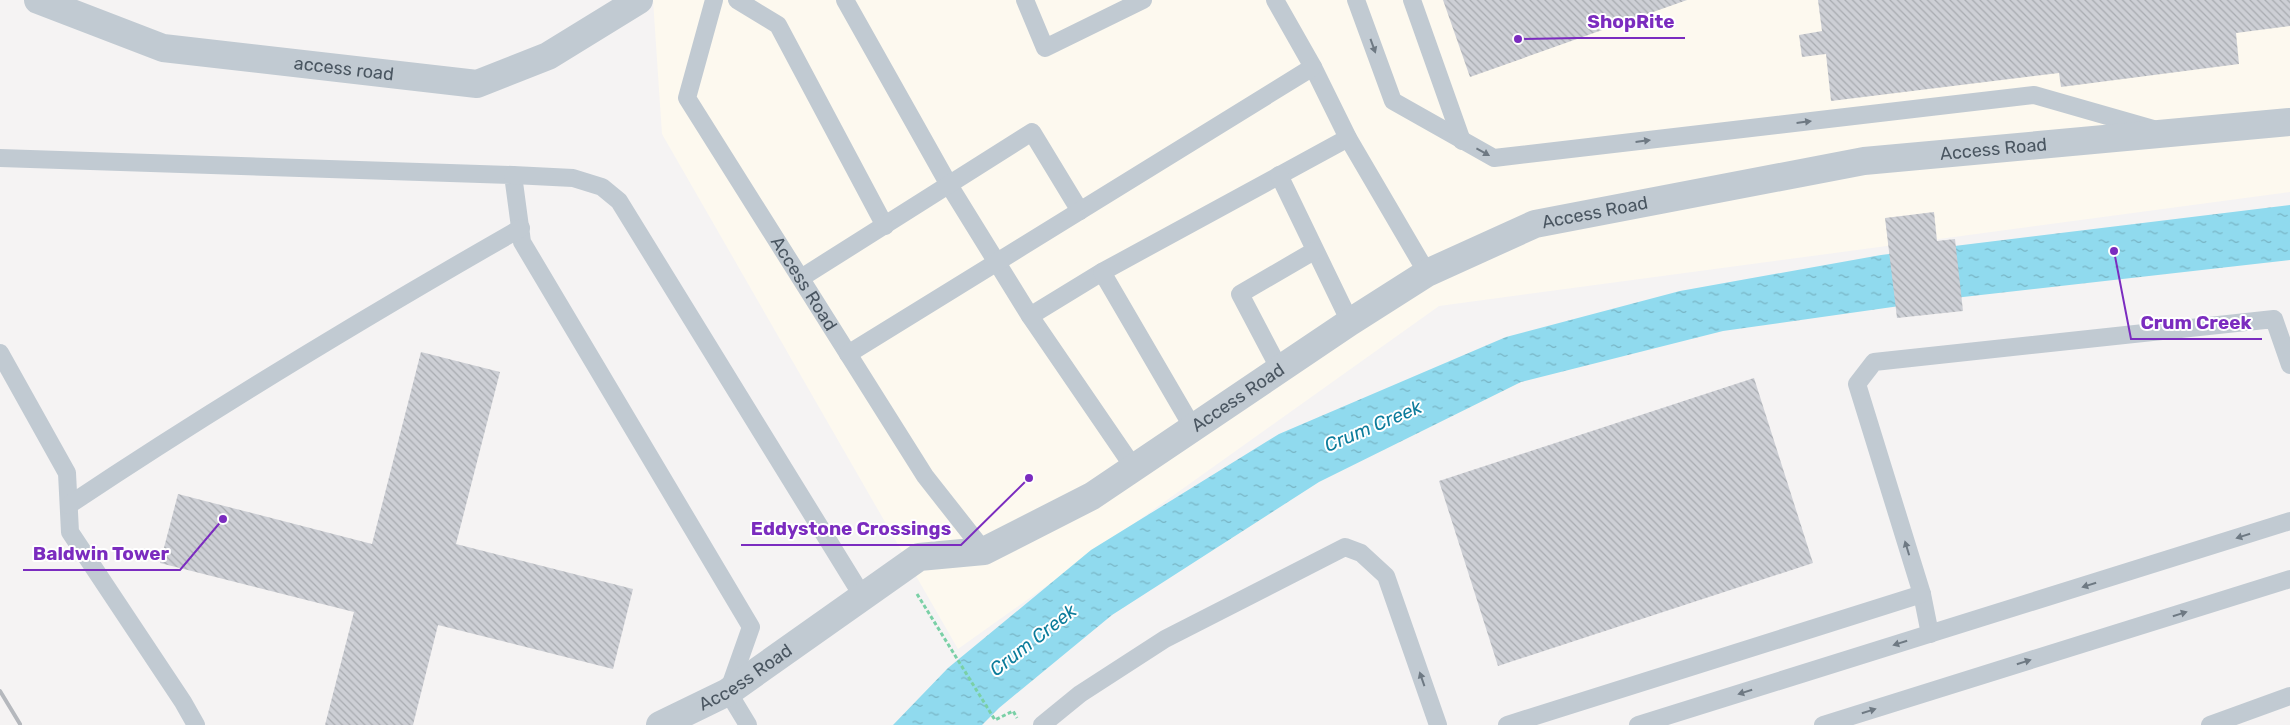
<svg xmlns="http://www.w3.org/2000/svg" width="2290" height="725" viewBox="0 0 2290 725" font-family="Rubik,sans-serif">
<style>
.commercial{fill:#fdf9ef}
.water{fill:url(#water-ripples)}
.building{fill:url(#building-back-hatch)}
.lines{fill:none;stroke-linecap:round;stroke-linejoin:round}
.path{stroke:#7ad0a6;stroke-width:3;stroke-dasharray:4 2.5;stroke-linecap:butt}
.service{stroke:#c1cad2;stroke-width:18}
.minor{stroke:#c1cad2;stroke-width:28}
.rail{stroke:#b5b8bd;stroke-width:4}
.oneway{fill:#6e7983}
.labels{text-anchor:middle;dominant-baseline:central;stroke-width:4;stroke-linejoin:round;paint-order:stroke}
.street-label{font-size:18px;fill:#4a5661;stroke:#fff}
.water-label{font-size:19px;font-style:italic;fill:#0c7c9b;stroke:#fff}
.leader{fill:none;stroke:#7b2cbf;stroke-width:2}
.callout-dot{fill:#7b2cbf;stroke:#fff;stroke-width:2}
.callout-label{font-size:19px;text-anchor:middle;font-weight:bold;fill:#7b2cbf;stroke:#fff;stroke-width:4;stroke-linejoin:round;paint-order:stroke}
</style>
<defs>
<pattern id="water-ripples" width="26" height="14" patternUnits="userSpaceOnUse" patternTransform="scale(1.25)"><rect width="26" height="14" fill="#90daee"/><path d="M2 4q2-2 4 0t4 0M15 11q2-2 4 0t4 0" fill="none" stroke="#78b4c4"/></pattern>
<pattern id="building-back-hatch" width="6" height="6" patternUnits="userSpaceOnUse" patternTransform="scale(1.25)"><rect width="6" height="6" fill="#cdcfd5"/><path d="M-1 5l2 2M0 0l6 6M5-1l2 2" fill="none" stroke="#a8abb0"/></pattern>
</defs>
<rect width="100%" height="100%" fill="#f5f3f3"/>
<path class="commercial" d="M653,0h1637v192l-851,114 -481,343 -296,-515z"/>
<path class="water" d="M2290,205v55l-327,37 -240,34 -202,51 -202,100 -207,133 -113,93 -17,17h-89l55,-57 143,-118 188,-116 227,-97 174,-46 201,-36z"/>
<path class="building" d="M1443,0h244l-217,77z
M1818,0h472v26l-54,7 3,31 -178,23 -2,-14 -228,28 -5,-47 -24,3 -3,-22 23,-4z
M1934,212l3,29 18,-2 8,72 -66,7 -12,-100z
M421,352l79,20 -44,172 177,45 -20,80 -175,-44 -25,100h-88l29,-113 -194,-49 18,-69 194,50z
M1754,378l59,185 -315,103 -59,-185z"/>
<g class="lines">
<path class="path" d="M917,594l78,126 18,-9 4,7"/>
<g class="service">
<path id="s1" d="M714,0l-27,98 238,378 59,75"/>
<path d="M737,0l41,25 107,201"/>
<path d="M845,0l104,185 81,131 72,-44 246,-134"/>
<path d="M1025,0l20,48 98,-48"/>
<path d="M1275,0l38,67 35,71 79,135"/>
<path d="M1356,0l37,101 101,57 540,-63 119,34"/>
<path d="M1412,0l50,141"/>
<path d="M0,158l513,17 9,67 229,385 -23,65 20,33"/>
<path d="M513,175l60,3 29,9 17,14 244,396"/>
<path d="M1279,175l71,147"/>
<path d="M1102,272l91,156"/>
<path d="M801,278l231,-146 48,79"/>
<path d="M1030,316l104,152"/>
<path d="M0,353l67,120 3,59 113,170 13,23"/>
<path d="M848,354l465,-287"/>
<path d="M1280,370l-40,-76 74,-43"/>
<path d="M69,505c147,-98 298,-189 452,-277"/>
<path d="M1930,634l-8,-40 -65,-210 17,-22 400,-43 16,46"/>
<path d="M1042,725l38,-31 85,-55 180,-92 16,6 25,23 52,149"/>
<path d="M1507,725l415,-131"/>
<path d="M1638,725l652,-204"/>
<path d="M1823,725l467,-146"/>
<path d="M2210,725l80,-29"/>
</g>
<g class="minor">
<path id="s2" d="M38,0l125,48 314,36 71,-28 91,-56"/>
<path id="s3" d="M660,725l68,-33 191,-135 65,-6 108,-55 258,-174 77,-49 108,-49 329,-63 426,-39"/>
</g>
<path class="rail" d="M0,691l20,33"/>
</g>
<defs><path id="oneway-solid" d="M-6-.8H1V-3.2L6.5 0L1 3.2V.8H-6Z" transform="scale(1.25)"/></defs>
<g class="oneway">
<use href="#oneway-solid" transform="translate(1373 46) rotate(70)"/>
<use href="#oneway-solid" transform="translate(1804 122) rotate(-7)"/>
<use href="#oneway-solid" transform="translate(1643 141) rotate(-7)"/>
<use href="#oneway-solid" transform="translate(1483 152) rotate(29)"/>
<use href="#oneway-solid" transform="translate(2243 536) rotate(162)"/>
<use href="#oneway-solid" transform="translate(1907 548) rotate(-107)"/>
<use href="#oneway-solid" transform="translate(2089 585) rotate(163)"/>
<use href="#oneway-solid" transform="translate(2180 614) rotate(-17)"/>
<use href="#oneway-solid" transform="translate(1900 643) rotate(163)"/>
<use href="#oneway-solid" transform="translate(2024 662) rotate(-17)"/>
<use href="#oneway-solid" transform="translate(1422 679) rotate(-109)"/>
<use href="#oneway-solid" transform="translate(1745 692) rotate(163)"/>
<use href="#oneway-solid" transform="translate(1869 711) rotate(-17)"/>
</g>
<g class="labels">
<g class="street-label">
<text stroke="none"><textPath href="#s2" startOffset="316">access road</textPath></text>
<text stroke="none"><textPath href="#s3" startOffset="1482">Access Road</textPath></text>
<text stroke="none"><textPath href="#s3" startOffset="1078">Access Road</textPath></text>
<text stroke="none"><textPath href="#s1" startOffset="321">Access Road</textPath></text>
<text stroke="none"><textPath href="#s3" startOffset="672">Access Road</textPath></text>
<text stroke="none"><textPath href="#s3" startOffset="98">Access Road</textPath></text>
</g>
<g class="water-label">
<text transform="translate(1373 426) rotate(-23)">Crum Creek</text>
<text transform="translate(1033 640) rotate(-38)">Crum Creek</text>
</g>
</g>
<path class="leader" d="M1518 39L1577 38H1685M2114 251L2131 339H2262M1029 478L961 545H741M223 519L180 570H23"/>
<g class="callout-dot">
<circle cx="1518" cy="39" r="5"/>
<circle cx="2114" cy="251" r="5"/>
<circle cx="1029" cy="478" r="5"/>
<circle cx="223" cy="519" r="5"/>
</g>
<g class="callout-label">
<text x="1631" y="28">ShopRite</text>
<text x="2196" y="329">Crum Creek</text>
<text x="851" y="535">Eddystone Crossings</text>
<text x="101" y="560">Baldwin Tower</text>
</g>
</svg>
